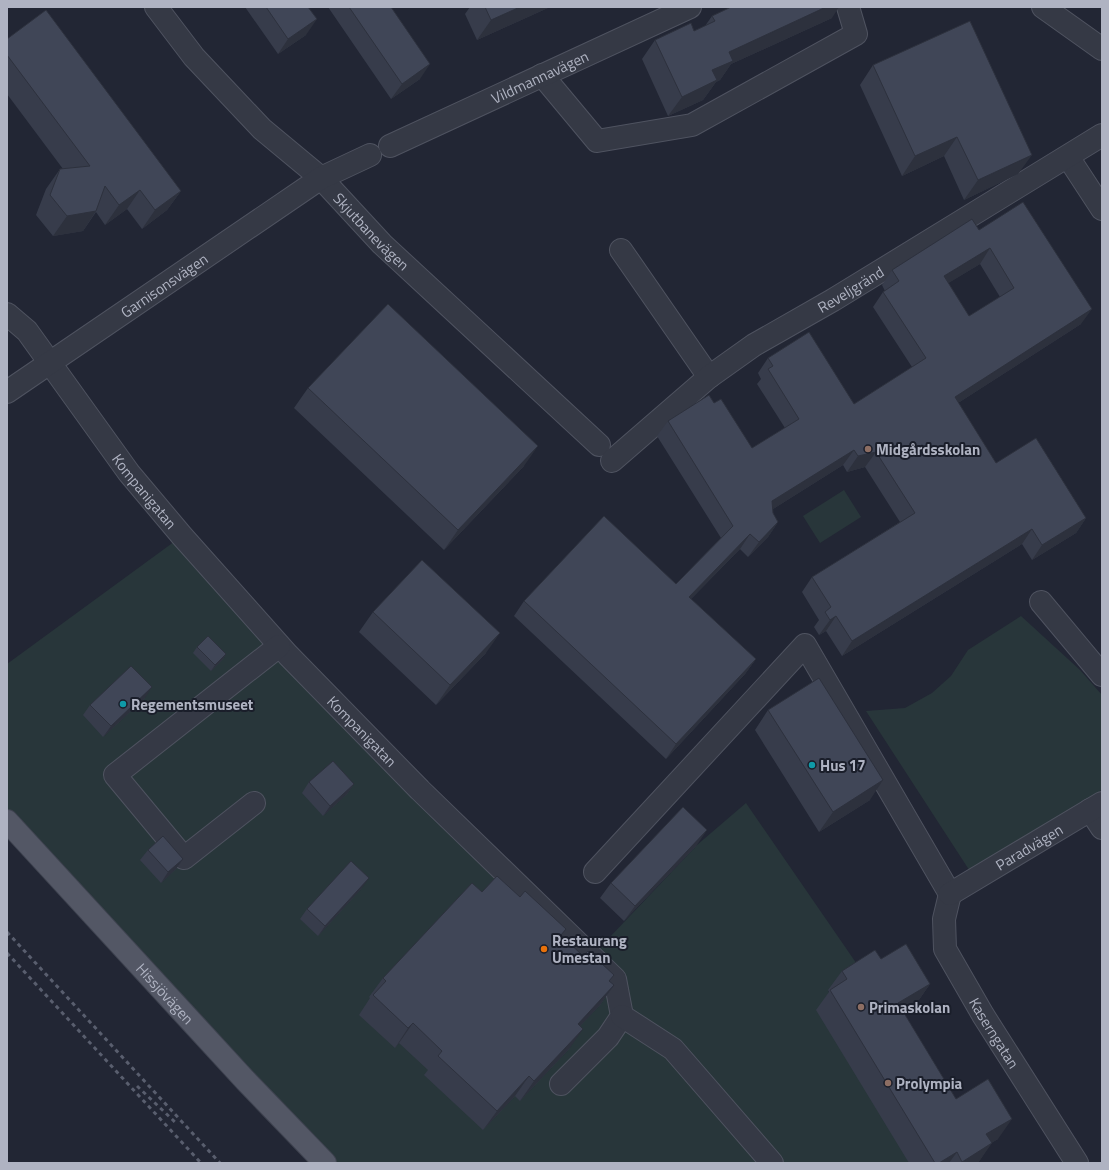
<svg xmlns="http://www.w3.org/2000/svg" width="1109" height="1170" viewBox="0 0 1109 1170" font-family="'Titillium Web',sans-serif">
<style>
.green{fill:#28363a}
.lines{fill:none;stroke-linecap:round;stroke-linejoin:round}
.minor-casing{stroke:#4f5360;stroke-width:24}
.major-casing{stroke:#3e424f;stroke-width:24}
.minor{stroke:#353945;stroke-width:22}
.major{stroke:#535765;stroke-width:22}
.rail{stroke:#595e6e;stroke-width:3;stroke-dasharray:4 4;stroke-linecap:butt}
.wall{fill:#373c4b;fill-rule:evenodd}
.shaded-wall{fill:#2d313d}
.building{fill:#404657;stroke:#2d313d;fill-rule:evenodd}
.education-dot{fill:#8d6e63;stroke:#1a1e2a;stroke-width:1.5}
.culture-dot{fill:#0f9aa8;stroke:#1a1e2a;stroke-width:1.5}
.food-dot{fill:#e8710a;stroke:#1a1e2a;stroke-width:1.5}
.labels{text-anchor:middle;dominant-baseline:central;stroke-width:4;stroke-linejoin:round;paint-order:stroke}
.street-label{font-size:15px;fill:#afb3c2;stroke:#1a1e2a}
.poi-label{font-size:15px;font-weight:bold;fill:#afb3c2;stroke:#1a1e2a;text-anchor:start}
</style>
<rect width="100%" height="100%" fill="#222634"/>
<path class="green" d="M844,490l17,27 -41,26 -17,-27z
M182,536l410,420 105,-111 49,-42 115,167 -33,21 5,8 76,164h-584l-318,-342v-157z
M1021,616l59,54 22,25v94l-35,35 -92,55 -109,-168 39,-3 27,-15 19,-17 17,-26z"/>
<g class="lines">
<g class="minor-casing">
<g id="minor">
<path id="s1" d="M156,7l38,50 68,72 59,49 61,66 217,201"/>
<path d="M1043,7l59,42"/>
<path d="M542,75l55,66 95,-16 164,-91 -8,-27"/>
<path id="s2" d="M390,146l300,-139"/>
<path d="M1068,157l34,52"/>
<path d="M621,250l88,127"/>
<path id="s3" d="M7,314l20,17 102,142 53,63 106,119 132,135 195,189 7,37 -14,21 -47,47"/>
<path id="s4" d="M7,392l314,-214 49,-23"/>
<path id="s5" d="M612,461l97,-84 45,-32 79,-45 269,-165"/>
<path d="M1041,602l61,73"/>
<path d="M254,803l-70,55 -69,-83 164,-129"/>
<path d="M1090,810l12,18"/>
<path d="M595,872l210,-227 145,249"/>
<path id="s6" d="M950,894l-6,25 1,30 38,66 94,148"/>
<path id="s7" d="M950,894l152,-91"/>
<path d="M622,1016l51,33 99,114"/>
</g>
</g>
<g class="major-casing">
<g id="major">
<path id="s8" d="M7,821l238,259 80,83"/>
</g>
</g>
<use href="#minor" class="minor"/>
<use href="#major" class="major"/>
<path class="rail" d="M7,932l213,231
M7,953l194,210
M137,1086l39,37"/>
</g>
<path class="wall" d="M245,7h63l-2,28 -28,19z
M328,7h63l29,72 -29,20z
M470,7h80l-73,33 -12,-26z
M712,16l120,2 -101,46 -11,16 -4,2 -13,18 -35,16 -26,-57 13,-19 39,-9 11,-5z
M7,39l174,152 -14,19 -25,19 -15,-20 -22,16 -9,-13 -13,19 -30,5 -17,-21 10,-26 14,-20h3l-56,-75z
M873,65l145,109 -54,26 -20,-44 -42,20 -42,-91z
M979,230l102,94 -123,79 38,60 90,55 -10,15 -44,27 -10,-16 -180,112 -16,-25 -7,4 -5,-8 5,-7 -17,-28 10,-15 88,-55 -35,-55 -18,5 -4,-7 -70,44v4l5,9 -10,15 -20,20 -8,-8 -49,50 65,60 -11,15 -79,85 -152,-143 10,-15 152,-17 45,-46 -64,-102 11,-15 46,-18 38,45 33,-20 -28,-44 4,-5 -3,-6 10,-15 86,46 58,-37 -39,-60 10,-15 2,-1 -3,-6 10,-15zM980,264l20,33 -31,19 -21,-33z
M308,388l216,78 -80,84 -150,-142z
M373,612l113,41 -50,52 -77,-73z
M197,647l29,7 -3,5 -12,12 -18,-18z
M145,698l-42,39 -20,-22 7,-10z
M768,710l102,90 -51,32 -64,-102z
M309,782l45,2 -7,10 -24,22 -21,-23z
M697,845l-73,76 -24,-23 11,-15z
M148,850l35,9 -7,10 -15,14 -21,-23z
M362,888l-44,48 -18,-17 7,-10z
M482,892l38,5 46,32 -5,7 53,49 -14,20 -20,21 -11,23 -49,52 -5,-5 -32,34 -59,-55 4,-5 -29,-27 -4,5 -36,-33 11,-17 -1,-1 14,-19z
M881,959l49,25 -14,20 -13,8 53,87 42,40 -7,4 -13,20h-69l-93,-153 13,-18 -1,-2 14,-19z"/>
<path class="shaded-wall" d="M520,7h30l-73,33 14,-20z
M826,7h13l-7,11 -101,46 -11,16 -4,2 -13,18 -35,16 14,-19 30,-27 17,-18z
M317,19l-11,16 -28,19 10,-15z
M430,64l-10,15 -29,20 11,-15z
M957,137l-13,19 -42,20 13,-20z
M1032,155l-14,19 -54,26 14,-20z
M140,190l-13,19 -22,16 14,-20z
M181,191l-14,19 -25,19 13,-19z
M96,211l-13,20 -30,5 14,-20z
M990,248l-10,16 -46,28 10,-16z
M1092,309l-11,15 -137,88 11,-15z
M538,446l-14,20 -80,84 14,-20z
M854,450l-11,15 -81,51 10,-15z
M876,452l-11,15 -18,5 11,-16z
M1086,518l-10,15 -44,27 10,-15z
M778,522l-10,15 -20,20 11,-15z
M1032,529l-10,15 -180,112 10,-15z
M750,534l-10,15 -62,63 11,-15z
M836,616l-10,15 -7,4 11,-15z
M500,633l-14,20 -50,52 14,-20z
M226,654l-3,5 -12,12 4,-6z
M756,659l-11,15 -79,85 10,-15z
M152,687l-7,11 -42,39 8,-11z
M883,780l-13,20 -51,32 14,-20z
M354,784l-7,10 -24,22 7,-10z
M707,830l-10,15 -73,76 11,-15z
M183,859l-7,10 -15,14 7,-11z
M369,878l-7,10 -44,48 7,-10z
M930,984l-14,20 -32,19 14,-20z
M614,985l-14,20 -36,38 14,-19z
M413,1023l-14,20 -4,5 13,-20z
M583,1029l-14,20 -49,52 14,-20z
M529,1076l-14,20 -32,34 14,-19z
M1012,1119l-14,20 -25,15 13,-20z
M992,1143l-14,20h-17l1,-1z
M957,1152l-8,11h-10z"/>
<path class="building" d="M266,7h42l9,12 -29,20z
M349,7h42l39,57 -28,20z
M485,7h35l-29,13z
M731,7h95l-97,45 4,9 -21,9 5,10 -35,17 -27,-57 36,-17 3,8 21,-10 -3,-5z
M46,10l135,181 -26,19 -15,-20 -21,15 -14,-19 -9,25 -29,5 -17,-21 10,-26 30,-3 -83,-111v-16z
M970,21l62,134 -54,25 -21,-43 -42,19 -42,-91z
M1023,202l69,107 -137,88 41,66 40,-25 50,80 -44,27 -10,-16 -180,112 -16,-25 -6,4 -5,-8 6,-5 -19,-30 103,-64 -39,-61 -18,4 -4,-6 -82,51 1,12 5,9 -19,20 -9,-8 -61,63 67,62 -80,85 -152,-143 80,-85 72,68 57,-58 -65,-105 41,-26 5,8 7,-4 31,49 47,-29 -31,-50 5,-3 -5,-8 41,-26 45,72 72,-46 -43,-66 16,-11 -7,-11 80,-51 7,11zM990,248l24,40 -45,28 -25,-40z
M388,304l150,142 -80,84 -150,-142z
M422,560l78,73 -50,52 -77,-73z
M208,636l18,18 -11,11 -18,-18z
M131,666l21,21 -41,39 -21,-21z
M819,678l64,102 -50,32 -65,-102z
M333,761l21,23 -24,22 -21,-24z
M683,807l24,23 -72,76 -24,-23z
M163,836l20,23 -15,13 -20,-22z
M351,861l18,17 -44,48 -18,-17z
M497,876l23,21 5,-6 41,38 -5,6 22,21 5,-5 26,24 -5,6 5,4 -36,39 5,5 -49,52 -5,-5 -32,35 -59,-55 4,-5 -29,-28 -5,5 -35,-33 13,-14 -3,-3 89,-95 10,9z
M906,944l24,40 -32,19 58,96 32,-20 24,40 -26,15 6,9 -30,19 -5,-10 -18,11h-4l-105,-173 17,-11 -5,-8 33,-21 6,9z"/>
<g class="education-dot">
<circle cx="868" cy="449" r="4"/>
<circle cx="861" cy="1007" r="4"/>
<circle cx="888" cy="1083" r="4"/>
</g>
<g class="culture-dot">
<circle cx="123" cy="704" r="4"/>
<circle cx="812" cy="765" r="4"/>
</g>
<circle class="food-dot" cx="544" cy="949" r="4"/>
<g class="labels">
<g class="street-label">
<text stroke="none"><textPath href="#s2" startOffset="165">Vildmannavägen</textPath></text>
<text stroke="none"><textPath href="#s1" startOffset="312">Skjutbanevägen</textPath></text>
<text stroke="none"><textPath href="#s4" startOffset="190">Garnisonsvägen</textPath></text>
<text stroke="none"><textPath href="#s5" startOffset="295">Reveljgränd</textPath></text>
<text stroke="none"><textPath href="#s3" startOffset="225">Kompanigatan</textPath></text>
<text stroke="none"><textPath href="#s3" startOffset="549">Kompanigatan</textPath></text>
<text stroke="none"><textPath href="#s7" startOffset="92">Paradvägen</textPath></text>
<text stroke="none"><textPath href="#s8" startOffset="234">Hissjövägen</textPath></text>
<text stroke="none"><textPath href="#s6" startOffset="153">Kaserngatan</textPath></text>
</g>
<g class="poi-label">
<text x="876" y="449">Midgårdsskolan</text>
<text x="131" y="704">Regementsmuseet</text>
<text x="820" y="765">Hus 17</text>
<text x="552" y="940">Restaurang<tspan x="552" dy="17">Umestan</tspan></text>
<text x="869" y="1007">Primaskolan</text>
<text x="896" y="1083">Prolympia</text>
</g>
</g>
<rect width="1109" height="1170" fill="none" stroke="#afb3c2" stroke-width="16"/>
</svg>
